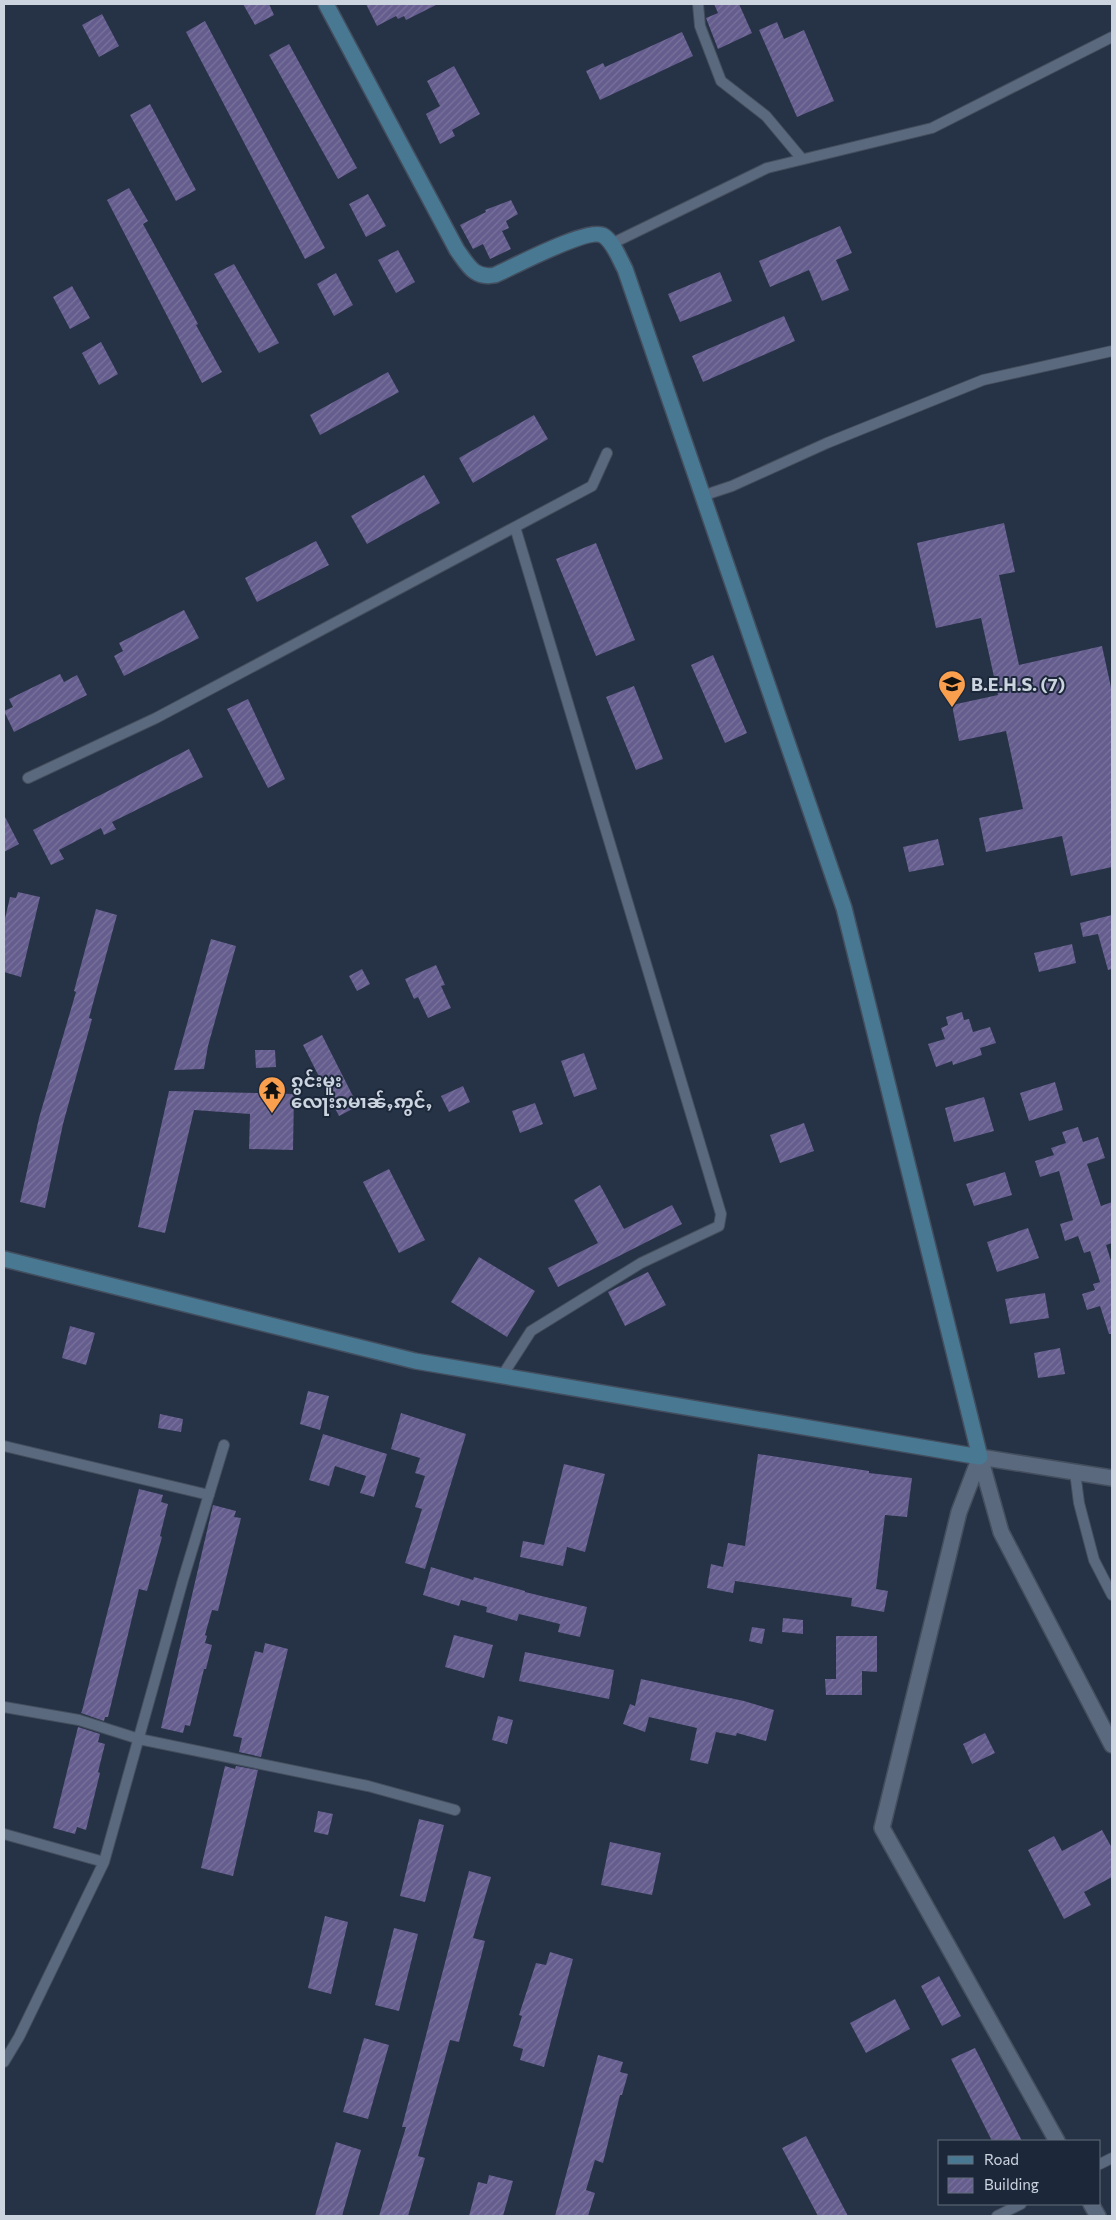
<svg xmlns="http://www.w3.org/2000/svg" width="1116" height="2220" viewBox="0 0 1116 2220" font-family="Commissioner,'Noto Sans Myanmar',sans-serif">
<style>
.building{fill:url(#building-hatch)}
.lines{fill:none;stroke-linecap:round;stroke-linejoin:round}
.lane-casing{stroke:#434e5e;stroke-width:12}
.street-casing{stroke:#434e5e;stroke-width:18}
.secondary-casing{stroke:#434e5e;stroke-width:18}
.lane{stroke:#5b697e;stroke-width:10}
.street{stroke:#5b697e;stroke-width:15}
.secondary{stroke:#487892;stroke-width:15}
.labels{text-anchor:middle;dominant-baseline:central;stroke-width:4;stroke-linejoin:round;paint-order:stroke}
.poi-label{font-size:18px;font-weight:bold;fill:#ccd4e0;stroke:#1c283a;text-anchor:start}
</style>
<defs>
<pattern id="building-hatch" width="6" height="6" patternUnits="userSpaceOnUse" patternTransform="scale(1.25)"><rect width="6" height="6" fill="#645d8d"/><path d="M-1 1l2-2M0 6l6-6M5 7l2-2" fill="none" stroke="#79739d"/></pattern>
</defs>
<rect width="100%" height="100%" fill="#263245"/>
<path class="building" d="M243,4h26l5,11 -19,10z
M366,4h72l-32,16 -2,-4 -6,3 -2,-3 -19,10z
M714,4h25l13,29 -34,16 -12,-31 12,-5z
M102,14l17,32 -20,11 -17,-32z
M205,21l120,227 -20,11 -119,-227z
M777,22l7,17 20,-9 30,71 -37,16 -38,-87z
M682,32l11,24 -93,44 -14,-29 17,-8 2,4z
M289,44l68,124 -19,11 -69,-124z
M454,66l26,48 -28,16 3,6 -15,8 -14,-30 14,-8 -13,-25z
M150,104l46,86 -20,11 -46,-86z
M129,188l19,33 -5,3 55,100 -2,1 26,47 -20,11 -95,-183z
M368,194l18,32 -20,11 -17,-33z
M511,200l7,14 -12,7 3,7 -7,3 9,18 -21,10 -7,-15 -10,5 -13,-24 26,-13 -1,-2z
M840,226l12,27 -16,7 13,30 -27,11 -13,-31 -39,17 -11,-26z
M398,250l17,32 -19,11 -18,-33z
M234,264l45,79 -20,10 -45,-79z
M720,272l12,29 -52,21 -12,-28z
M336,273l17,32 -19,11 -17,-32z
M72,286l18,32 -20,11 -17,-32z
M784,316l11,25 -92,41 -11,-26z
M101,342l17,32 -19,11 -17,-32z
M388,372l11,20 -79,43 -10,-20z
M534,415l14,24 -75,44 -14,-25z
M424,475l16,28 -73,41 -16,-28z
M1004,523l11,49 -16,3 20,90 83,-19 10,46v175l-41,9 -9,-40 -76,16 -7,-34 44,-9 -17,-78 -47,10 -7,-36 46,-10 -17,-77 -45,10 -19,-85z
M316,541l13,24 -72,37 -12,-24z
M596,543l39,97 -39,16 -40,-97z
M184,610l15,28 -75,38 -10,-20 9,-5 -4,-8z
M713,655l34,78 -22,10 -34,-78z
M60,674l4,8 13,-7 10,20 -73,37 -10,-21 9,-4 -4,-8z
M634,686l29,73 -27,11 -30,-73z
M248,699l37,80 -17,9 -41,-79z
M189,749l14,28 -91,45 4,7 -12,6 -3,-7 -42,22 5,9 -13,6 -18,-35z
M4,815l15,29 -15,8z
M938,839l6,26 -35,7 -6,-25z
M18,892l22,5 -19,80 -17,-5v-49l6,-26 6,1z
M96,909l21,6 -28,103 3,1 -29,105 -18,84 -25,-6 19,-84 37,-126 -2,-1z
M1112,915v54l-4,1 -10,-36 -15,3 -3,-14z
M211,939l25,7 -28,100 -4,23 -30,1z
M1072,944l4,19 -37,9 -5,-19z
M436,965l9,20 -4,1 10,22 -23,10 -10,-21 -4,2 -9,-20z
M362,969l8,15 -13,7 -8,-15z
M962,1012l2,8 5,-1 4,13 17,-5 6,16 -16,5 2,7 -29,10 -1,-4 -16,6 -8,-23 17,-5 -4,-11 7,-3 -2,-8z
M322,1035l36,71 -19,10 -36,-71z
M255,1050h20l1,17 -20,1z
M584,1053l13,36 -23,8 -13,-36z
M1055,1082l8,28 -34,11 -9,-28z
M463,1086l7,16 -21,10 -8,-16z
M169,1091l125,3 -1,56 -44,-1 1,-35 -56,-4 -29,123 -27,-6z
M984,1097l10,34 -40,11 -9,-34z
M535,1103l8,21 -23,9 -8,-22z
M804,1123l10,28 -34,12 -10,-28z
M1078,1127l5,15 15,-5 7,21 -18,6 14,42 11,-4v41l-6,2 6,19v70h-3l-9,-28 -13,4 -5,-16 13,-4 -2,-6 7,-2 -10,-31 -6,2 -6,-17 -13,5 -5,-17 13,-4 -14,-49 -19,6 -5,-16 19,-6 -3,-7 15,-5 -4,-11z
M389,1169l36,71 -26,13 -36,-71z
M1005,1172l7,23 -38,11 -8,-22z
M600,1185l24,44 48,-24 10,19 -124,63 -10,-19 50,-25 -24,-43z
M1028,1228l11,30 -42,14 -10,-30z
M479,1257l56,34 -28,46 -56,-35z
M648,1272l18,33 -41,21 -17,-34z
M1045,1293l4,25 -39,6 -5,-25z
M70,1326l25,7 -9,32 -24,-7z
M1060,1348l5,26 -27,4 -4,-25z
M308,1391l21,5 -9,34 -20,-6z
M401,1413l65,21 -41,135 -20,-6 17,-54 -7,-2 10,-31 -10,-3 5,-15 -29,-9z
M160,1414l23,5 -2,13 -23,-4z
M323,1434l64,20 -13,43 -14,-4 6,-17 -31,-10 -6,20 -20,-6z
M758,1454l111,17v2l43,5 -5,39 -22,-2 -9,74 12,2 -4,21 -33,-6 1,-8 -117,-17 -2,12 -26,-5 4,-24 12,3 5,-24 17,3z
M564,1464l41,10 -20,78 -18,-5 -4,19 -43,-9 3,-16 21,4z
M139,1489l24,6 -2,7 7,2 -8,32 2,1 -15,54 -8,-2 -31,128h-3l-1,4 -23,-8 1,-2z
M213,1505l23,6 -2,6 7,1 -23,93 -6,-1 -7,25 2,1 -2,7 7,2 -6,24h-2l-14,57 -5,-1 -2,8 -22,-5z
M431,1567l42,13 1,-3 51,14v1l62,15 -7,30 -22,-5 2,-8 -41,-10 -2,7 -31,-9 1,-5 -26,-7 -2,6 -36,-11z
M783,1618l20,2v14l-21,-2z
M752,1627l13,2 -3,15 -13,-3z
M454,1635l39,10 -9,33 -39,-11z
M836,1636h41v36l-15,-1v24h-36l-1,-16h11z
M265,1643l23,6 -27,108 -22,-5 3,-14 -9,-2 22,-85 8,2z
M525,1652l89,18 -5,29 -90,-18z
M641,1679l103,22 30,9 -8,31 -29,-8 -1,3 -20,-4 -8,32 -18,-4 7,-32 -48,-11 -4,15 -22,-8 7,-20 5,2z
M498,1716l15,4 -6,24 -15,-4z
M78,1727l22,7 -2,8 7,2 -7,28 2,1 -14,57 -9,-3 -2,7 -22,-6z
M985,1733l10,20 -23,11 -9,-20z
M225,1766l10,3 1,-3 22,4 -25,106 -32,-8z
M318,1811l15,3 -5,21 -14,-3z
M419,1819l25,6 -19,77 -25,-6z
M1102,1830l10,18v29l-28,15 7,13 -27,14 -36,-69 26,-14 8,15z
M610,1842l51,11 -9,42 -51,-10z
M469,1871l22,6 -18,61 12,3 -26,101 -9,-2 -32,116 7,2 -17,58h-29l27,-89h-4z
M325,1916l23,6 -17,72 -23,-6z
M394,1928l24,6 -19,77 -24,-6z
M550,1952l23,7 -29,108 -24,-7 3,-11 -10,-3 9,-30 -3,-1 17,-52 10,2z
M939,1976l22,40 -19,10 -21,-40z
M895,1999l15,30 -44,24 -16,-30z
M364,2038l25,7 -21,74 -25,-7z
M975,2048l47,93h-30l-41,-82z
M598,2055l25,7 -3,10 8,2 -6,21h-2l-17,68 -8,-3 -9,30 9,3 -7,23h-33z
M806,2136l42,80h-30l-36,-68z
M336,2142l25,8 -19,66h-27z
M489,2175l24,6 -10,35h-34l9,-34 9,2z"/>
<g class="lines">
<g class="lane-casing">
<path id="lane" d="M698,4l2,22 21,55 45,35 36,43
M611,244l156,-76 165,-40 180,-91
M702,496l30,-10 95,-43 156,-63 129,-29
M28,778l128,-60 436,-232 15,-33
M502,1376l29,-45 110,-68 78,-37 2,-12 -206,-687
M4,1446l205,49
M1075,1472l4,31 15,57 18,35
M4,1707l75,13 60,19 229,47 87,24
M4,1834l100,28 -85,175 -15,25
M104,1862l79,-282 41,-135
M1100,2164l12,-6
M997,2216l24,-12"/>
</g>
<g class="street-casing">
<path id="street" d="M980,1457l-21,55 -77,316 175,313
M980,1457l21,75 111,213
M980,1457l132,21
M1091,2204l7,12"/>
</g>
<g class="secondary-casing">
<path id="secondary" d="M4,1259l411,102 565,96 -136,-549 -219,-639c-6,-11 -11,-26 -21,-33 -14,-10 -91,31 -109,39 -21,4 -27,-10 -38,-25l-131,-246"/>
</g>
<use href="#lane" class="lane"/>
<use href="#street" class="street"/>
<use href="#secondary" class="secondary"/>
</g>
<defs>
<g id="school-pin" transform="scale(1.4375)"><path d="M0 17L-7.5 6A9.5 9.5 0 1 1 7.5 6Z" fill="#fa9f4e" stroke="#1c283a"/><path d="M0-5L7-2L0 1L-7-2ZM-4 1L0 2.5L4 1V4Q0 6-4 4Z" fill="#111"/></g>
<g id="temple-pin" transform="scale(1.4375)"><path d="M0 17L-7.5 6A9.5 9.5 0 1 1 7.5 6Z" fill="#fa9f4e" stroke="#1c283a"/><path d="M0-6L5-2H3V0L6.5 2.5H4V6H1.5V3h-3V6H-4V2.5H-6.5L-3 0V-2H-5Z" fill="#111"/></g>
</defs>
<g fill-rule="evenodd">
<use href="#school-pin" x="952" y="684"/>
<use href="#temple-pin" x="272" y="1090"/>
</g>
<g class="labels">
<g class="poi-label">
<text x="971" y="684">B.E.H.S. (7)</text>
<text x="291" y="1080">ၵွင်းမူး<tspan x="291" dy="21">လေႃးၵမၢၼ်ႇဢွင်ႇ</tspan></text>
</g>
</g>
<rect width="1116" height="2220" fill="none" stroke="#ccd4e0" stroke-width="10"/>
<rect x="938" y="2140" width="162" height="65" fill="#1c283a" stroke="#626d7c"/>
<rect x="948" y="2156" width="25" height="8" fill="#487892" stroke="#626d7c"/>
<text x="984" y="2165" font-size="15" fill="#ccd4e0">Road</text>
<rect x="948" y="2178" width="25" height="15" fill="url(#building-hatch)" stroke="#626d7c"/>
<text x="984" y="2190" font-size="15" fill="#ccd4e0">Building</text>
</svg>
